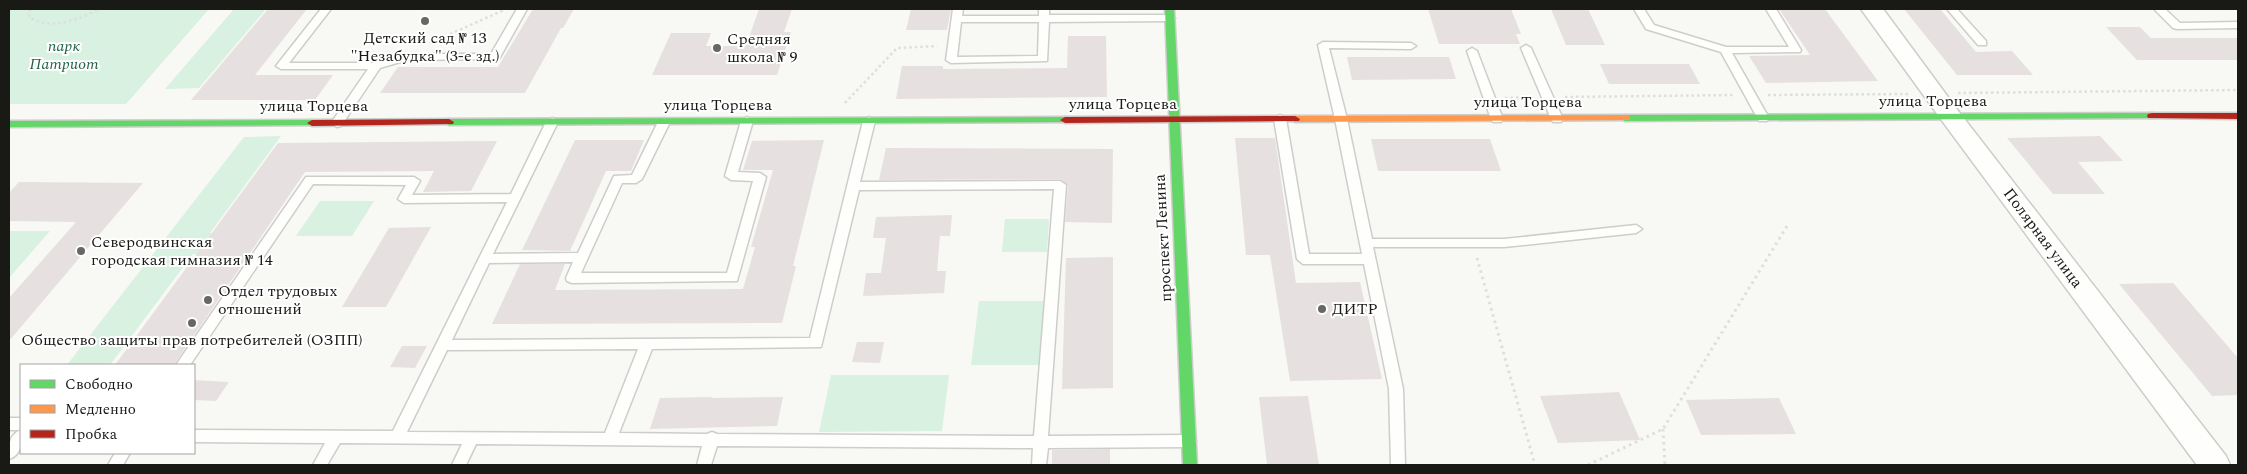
<svg xmlns="http://www.w3.org/2000/svg" width="2247" height="474" viewBox="0 0 2247 474" font-family="Spectral,serif">
<style>
.green{fill:#d8f1e1}
.building{fill:#e7e0e1}
.lines{fill:none;stroke-linecap:round;stroke-linejoin:round}
.lane-casing{stroke:#cdcdca;stroke-width:3}
.street-casing{stroke:#cdcdca;stroke-width:3}
.fast-casing{stroke:#cdcdca;stroke-width:3}
.slow-casing{stroke:#cdcdca;stroke-width:3}
.jam-casing{stroke:#cdcdca;stroke-width:3}
.path-far1{stroke:#dedede;stroke-width:2.5;stroke-dasharray:2.5 3;stroke-linecap:butt}
.path{stroke:#dedede;stroke-width:3;stroke-dasharray:2.5 4;stroke-linecap:butt}
.lane{fill:#fefefd;fill-rule:evenodd}
.street{fill:#fefefd;fill-rule:evenodd}
.fast{fill:#63d668;fill-rule:evenodd}
.slow{fill:#ff974d;fill-rule:evenodd}
.jam{fill:#b3261e;fill-rule:evenodd}
.poi-dot{fill:#676764;stroke:#fff;stroke-width:2}
.labels{text-anchor:middle;dominant-baseline:central;stroke-width:4;stroke-linejoin:round;paint-order:stroke}
.poi-label{font-size:16px;fill:#191916;stroke:#fff;text-anchor:start}
.park-label{font-size:16px;font-style:italic;fill:#226346;stroke:#fff}
.street-label{font-size:16px;fill:#191916;stroke:#fff}
</style>
<rect width="100%" height="100%" fill="#f8f8f4"/>
<path class="green" d="M9,9h200l-83,95h-117z
M234,9h32l-67,79 -34,1z
M281,136l-71,97h52l-15,21h-54l-83,111h-43l177,-228z
M320,201h54l-22,35h-56z
M1005,219h44l-2,33h-45z
M9,231h41l-41,47z
M979,301h69l-4,64h-73z
M831,375h118l-7,56 -123,1z"/>
<path class="building" d="M268,9h39l-52,66h78l-18,25h-124z
M533,9h41l-11,19h-2l-36,65h-145l18,-26h100z
M759,9h33l-8,23h7l-14,43h-125l19,-42h40l-5,13h40z
M911,9h40l-4,21h-41z
M1428,9h83l10,25h-5l4,10h-81z
M1551,9h37l17,36h-39z
M1779,9h46l53,72 -112,2 -17,-27 61,-1z
M1904,9h36l36,43 36,-1 21,24h-76z
M2106,27h34l11,11h87v22h-101z
M1068,36h38l1,61 -211,2 6,-33h41v3l124,-1z
M1347,57h102l7,22 -104,1z
M1600,64h89l11,20h-91z
M2100,136l23,25 -45,1 27,32h-52l-46,-56z
M1235,138h40l21,145 64,-1 22,97 -92,2 -20,-126h-24z
M1371,139h119l11,32h-123z
M575,140h69l-13,31h-25l-36,80 -48,-1z
M824,140l-31,126h3l-14,57 -290,1 28,-60h45l-10,26 188,-1 12,-42h-4l22,-77h-30l9,-29z
M497,141l-26,50 -48,1 11,-21 -129,1 -131,193h-59l163,-222z
M886,148l227,1 -1,74 -47,-1 3,-37 -8,-6 -181,1z
M19,182l124,1 -134,158v-43l67,-76 -67,-1v-28z
M952,215l-2,21h-10l-3,35h9l-2,22 -81,3 3,-23h15l5,-35h-13l3,-21z
M431,227l-45,80h-44l47,-79z
M1113,257v131l-51,1 4,-131z
M2173,283l65,75v37l-26,1 -93,-112z
M857,342h27l-4,21 -28,-1z
M402,346h25l-12,22 -25,-1z
M194,380l35,2 -13,19 -22,-1z
M1619,392l21,48 -82,3 -18,-47z
M1308,396l11,69h-52l-8,-68z
M712,397l-1,1 72,-1 -6,29 -127,3 10,-31z
M1779,398l17,36 -95,1 -15,-35z
M1110,449v16h-58v-15z"/>
<g class="lines">
<g class="lane-casing">
<path id="lane" d="M321,9h10l-42,54h86l31,-9h85l26,-45h10l-28,50 -92,1 -27,8 -39,58 -4,1 -6,-4 37,-54h-87l-5,-3z
M953,9h10l-1,7h77v-7h10v6h121l5,3 -5,3 -121,1 -2,39 -96,2 -5,-3zM961,22h78l-1,34 -81,1z
M1634,9h10l10,16 72,22h63l-23,-38h10l25,41 -1,2 -68,1 37,65 -2,3h-8l-38,-69 -75,-23z
M1947,9h10l29,32v4h-8z
M2154,9h11l15,14 58,-1v6l-61,1 -4,-1z
M1323,42l88,1 5,3 -5,3 -82,-1 18,71 25,120h132l132,-14 6,4 -6,4 -132,14h-131l30,142 2,76h-14l-2,-76 -25,-125h-61l-6,-5 -23,-140 6,-4 6,4 23,135h53l-27,-135 -17,-74z
M1526,45l5,3 32,71 -2,3h-8l-2,-3 -30,-71z
M1472,48l5,3 26,68 -2,3h-8l-2,-3 -24,-68z
M747,117l6,4 -15,51 22,1 6,4 -29,104 -165,2 -5,-2 -1,-3 7,-16 -84,1 -37,77 358,-2 53,-217 6,-4 6,4 -15,61 200,-1 6,4 -18,251 141,-1 5,2 2,4 -2,4 -5,2 -141,1 -2,17h-14l1,-17 -316,-2 -6,19h-14l5,-19 -226,-2 -10,21h-14l10,-21 -122,-1 -13,22h-14l12,-22 -131,-1v-12l199,1 114,-229 -103,1 -6,-4 8,-14 -93,-1 -123,181h-14l130,-188h108l6,4 -8,14 99,-1 35,-72 6,-4 4,1 2,3 -65,132 85,-1 36,-77 18,-1 26,-53 6,-4 6,4 -28,57 -6,4h-14l-41,90h146l26,-92 -22,-1 -6,-4 16,-55zM1054,189l-20,247 -317,-2 -5,-2 -5,2 -88,-1 33,-84 169,-2 38,-157zM638,349l-33,84 -198,-1 40,-82z
M9,418h12v12h-12z
M21,430c1,12 1,25 -12,29 0,-12 -1,-24 12,-29z
M115,453h15l-7,12h-15z"/>
</g>
<g class="street-casing">
<path id="street" d="M1861,9h22l76,103 267,344 4,9h-33l-254,-343z"/>
</g>
<g class="fast-casing">
<path id="fast" d="M1165,9h9l23,456h-14z
M2152,113l4,1 1,2 -1,2 -531,3 -5,-3 5,-3z
M1065,117l4,1 1,2 -1,2 -620,3 -5,-3 5,-3z
M312,120l5,3 -1,2 -307,2v-6z"/>
</g>
<g class="slow-casing">
<path id="slow" d="M1625,115l4,1 1,2 -1,2 -334,2 -5,-3 5,-3z"/>
</g>
<g class="jam-casing">
<path id="jam" d="M2152,113h86v6l-90,-1 -1,-2 1,-2z
M1295,116l5,3 -1,2 -234,2 -5,-3 5,-3z
M449,119l5,3 -1,2 -141,2 -5,-3 5,-3z"/>
</g>
<path class="path-far1" d="M30,9l-1,8c22,14 49,3 70,-8
M430,43l74,-33
M1958,93l280,-3
M1768,95l141,-1
M1565,97l169,-2
M1505,98l26,-1
M845,103l52,-55 40,-2"/>
<path class="path" d="M1477,258l58,207
M1663,429l2,36
M1588,465l75,-36 124,-203"/>
<use href="#lane" class="lane"/>
<use href="#street" class="street"/>
<use href="#fast" class="fast"/>
<use href="#slow" class="slow"/>
<use href="#jam" class="jam"/>
</g>
<g class="poi-dot">
<circle cx="425" cy="21" r="5"/>
<circle cx="717" cy="48" r="5"/>
<circle cx="81" cy="251" r="5"/>
<circle cx="208" cy="300" r="5"/>
<circle cx="1322" cy="309" r="5"/>
<circle cx="192" cy="323" r="5"/>
</g>
<g class="labels">
<g class="poi-label">
<text x="425" y="38" text-anchor="middle">Детский сад № 13<tspan x="425" dy="18">"Незабудка" (3-е зд.)</tspan></text>
<text x="727" y="39">Средняя<tspan x="727" dy="18">школа № 9</tspan></text>
<text x="91" y="242">Северодвинская<tspan x="91" dy="18">городская гимназия № 14</tspan></text>
<text x="218" y="291">Отдел трудовых<tspan x="218" dy="18">отношений</tspan></text>
<text x="1332" y="309">ДИТР</text>
<text x="192" y="340" text-anchor="middle">Общество защиты прав потребителей (ОЗПП)</text>
</g>
<g class="park-label">
<text x="64" y="46">парк<tspan x="64" dy="18">Патриот</tspan></text>
</g>
<g class="street-label">
<text x="1933" y="101">улица Торцева</text>
<text x="1528" y="102">улица Торцева</text>
<text x="1123" y="104">улица Торцева</text>
<text x="718" y="105">улица Торцева</text>
<text x="314" y="106">улица Торцева</text>
<text transform="translate(1163 238) rotate(-93)">проспект Ленина</text>
<text transform="translate(2043 238) rotate(53)">Полярная улица</text>
</g>
</g>
<rect width="2247" height="474" fill="none" stroke="#191916" stroke-width="20"/>
<rect x="20" y="364" width="175" height="90" fill="#ffffff" stroke="#a3a3a2"/>
<rect x="30" y="380" width="25" height="8" fill="#63d668" stroke="#a3a3a2"/>
<text x="65" y="389" font-size="15" fill="#191916">Свободно</text>
<rect x="30" y="405" width="25" height="8" fill="#ff974d" stroke="#a3a3a2"/>
<text x="65" y="414" font-size="15" fill="#191916">Медленно</text>
<rect x="30" y="430" width="25" height="8" fill="#b3261e" stroke="#a3a3a2"/>
<text x="65" y="439" font-size="15" fill="#191916">Пробка</text>
</svg>
